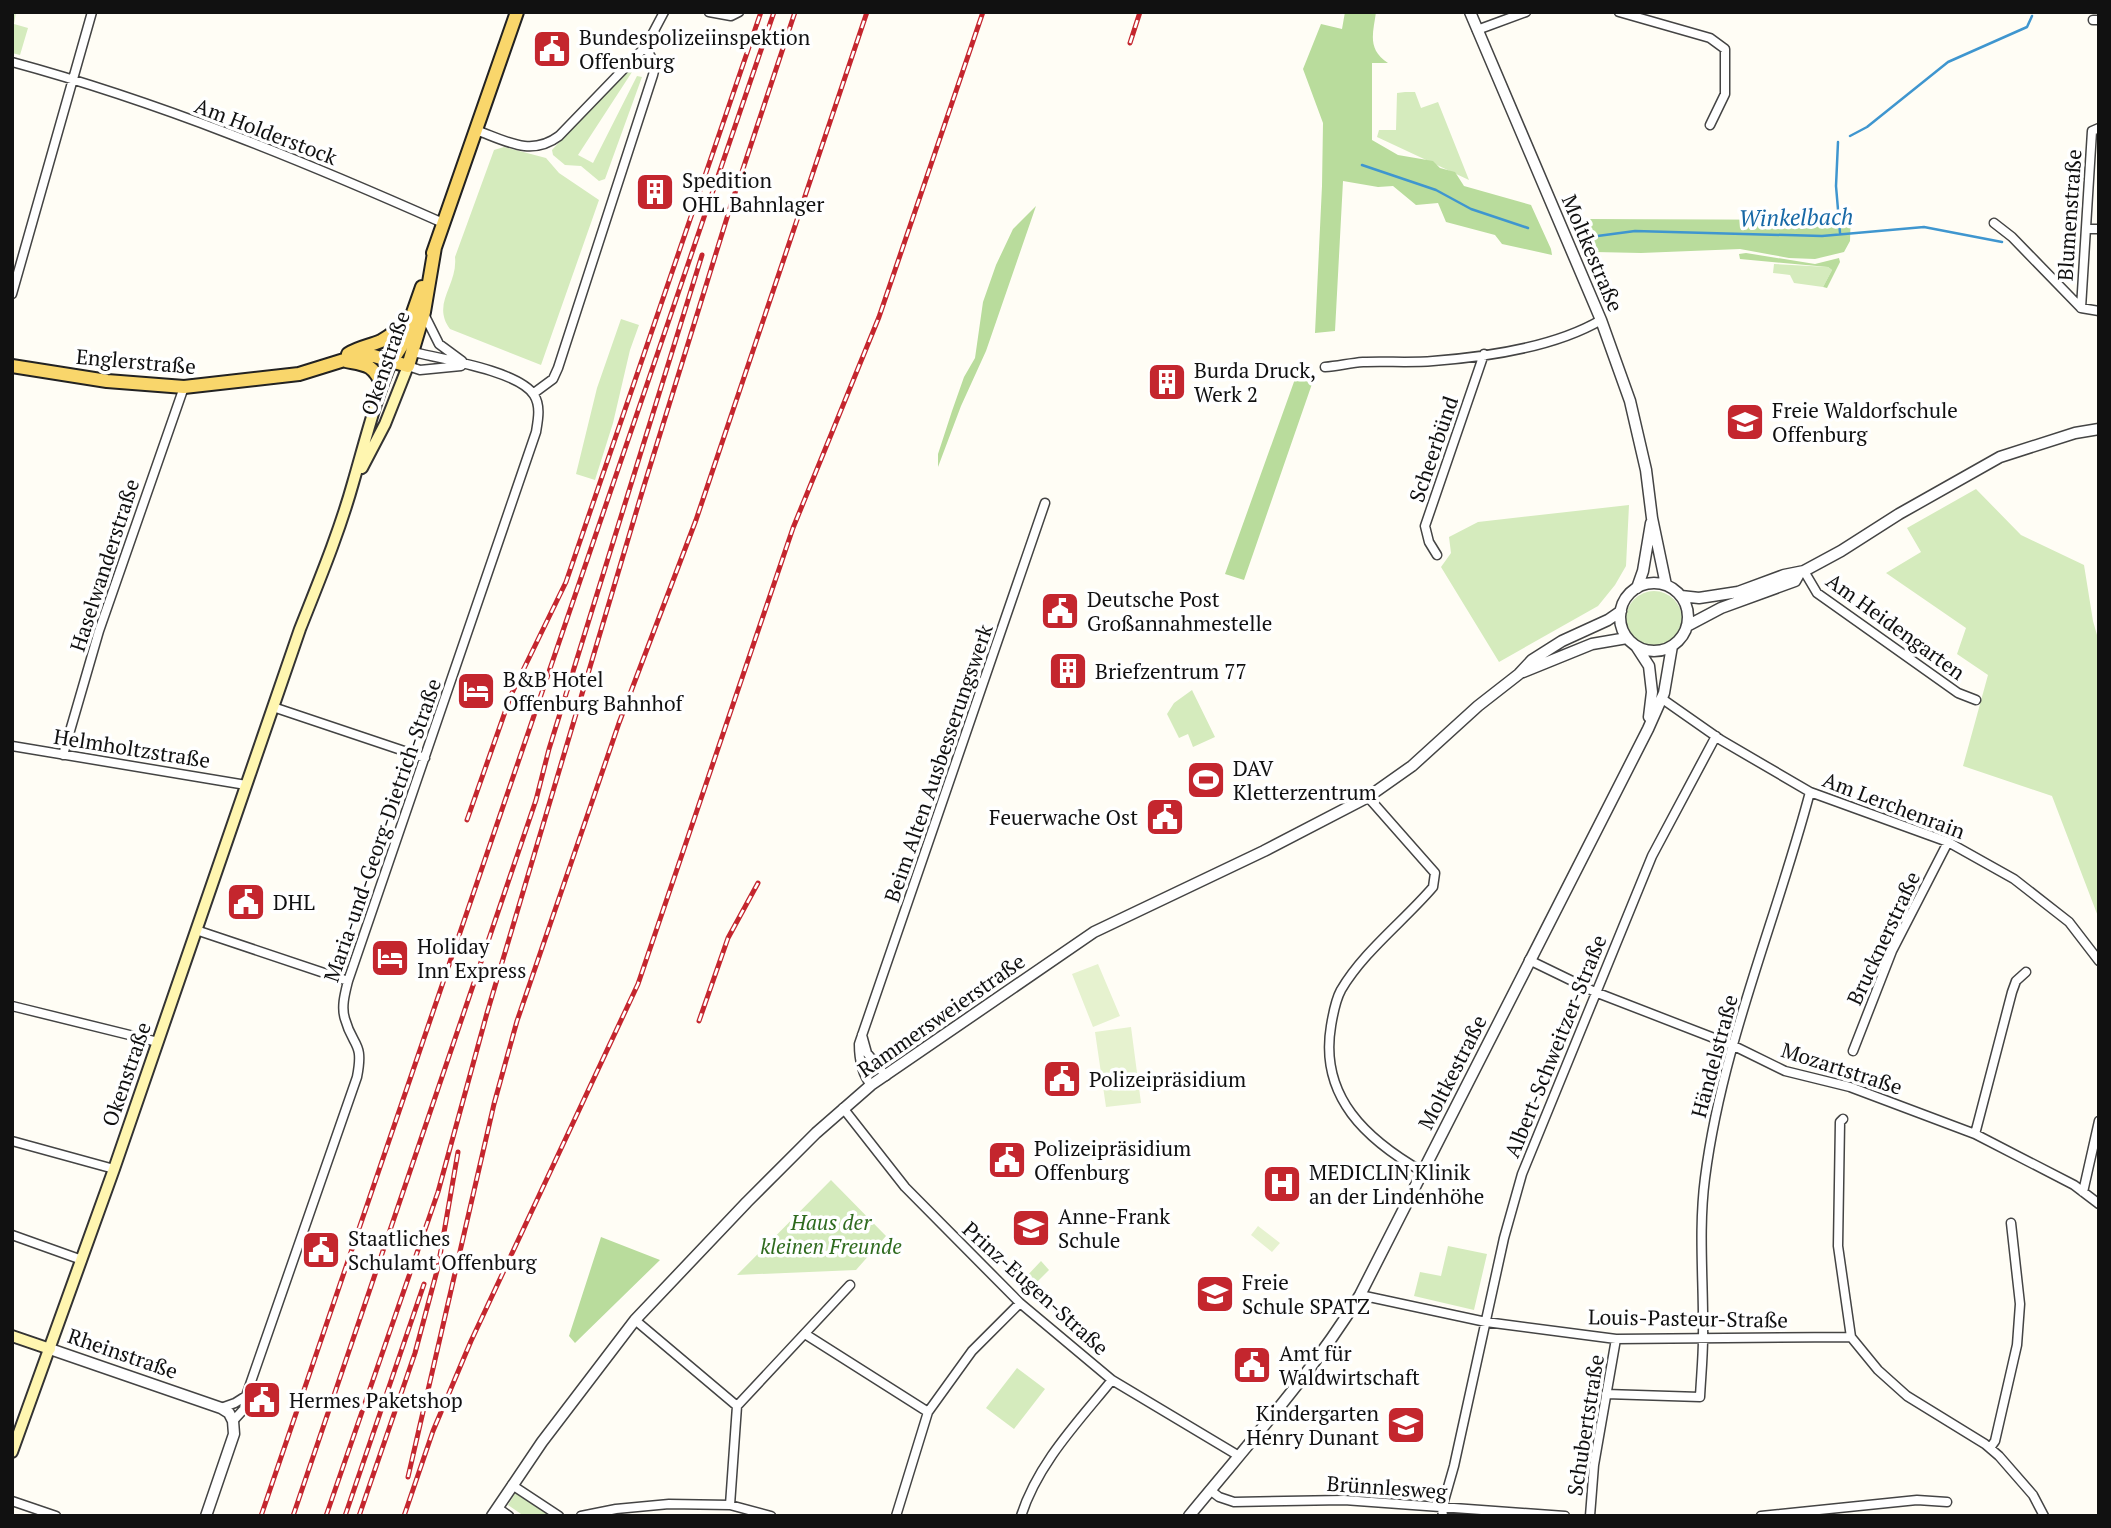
<svg xmlns="http://www.w3.org/2000/svg" width="2111" height="1528" viewBox="0 0 2111 1528" font-family="'PT Serif',serif">
<style>
.green{fill:#d5ebbd}
.forest{fill:#b9dc9c}
.pitch{fill:#e6f2cf}
.lines{fill:none;stroke-linecap:round;stroke-linejoin:round}
.stream{stroke:#3f96cf;stroke-width:2.5}
.minor-casing{stroke:#444;stroke-width:11}
.tertiary-casing{stroke:#444;stroke-width:13}
.secondary-casing{stroke:#333;stroke-width:14}
.primary-casing{stroke:#222;stroke-width:16}
.minor{stroke:#fff;stroke-width:8}
.tertiary{stroke:#fff;stroke-width:10}
.secondary{stroke:#fff6b0;stroke-width:10}
.primary{stroke:#f9d66b;stroke-width:12}
.rail-casing{stroke:#c4262e;stroke-width:5}
.rail{stroke:#fff;stroke-width:2.5;stroke-dasharray:8;stroke-linecap:butt}
.labels{text-anchor:middle;dominant-baseline:central;stroke-width:7;stroke-linejoin:round;paint-order:stroke}
.poi-label{font-size:21px;fill:#111;stroke:#fff;text-anchor:start}
.street-label{font-size:21px;fill:#111;stroke:#fff}
.park-label{font-size:21px;font-style:italic;fill:#2f6b1f;stroke:#fff}
.water-label{font-size:23px;font-style:italic;fill:#1768a6;stroke:#fff}
</style>
<rect width="100%" height="100%" fill="#fffdf5"/>
<path class="green" d="M12,12h4l-2,12 14,4 -8,27 -8,-2z
M629,67l3,5 -54,83 15,8 44,-87 5,1 -37,102 -6,2 -18,-15 -16,-1 -12,-10 -1,-5z
M1405,92h10l6,16 17,-6 31,78 -92,-43 2,-7h17l1,-37z
M504,147l42,11 13,15 40,27 -58,165 -91,-36c-19,-26 8,-43 5,-72l39,-107z
M1774,264l54,3 4,3 -9,17 -29,-4 -4,-8 -17,-2z
M621,319l18,6 -9,25 -17,73 -18,57 -19,-6 21,-86z
M1976,489l45,46 63,30 9,56 6,21v277l-47,-123 -89,-30 25,-91 -31,-21 9,-26 -80,-55 35,-21 -14,-24z
M1629,505l-3,61 -11,19 -17,21 -99,56 -58,-95 10,-14 -2,-16 29,-15z
M1626 619a28 28 0 1 1 56 0a28 28 0 1 1-56 0Z
M1192,690l23,47 -22,10 -5,-13 -9,4 -12,-24 7,-11z
M831,1180l55,56 -30,34 -119,5z
M1448,1246l39,8 -13,56 -60,-14 6,-24 21,4z
M1041,1261l8,9 -16,16 -8,-8z
M1017,1368l28,21 -31,40 -28,-21z
M516,1492l36,24h-28l-16,-11z"/>
<path class="forest" d="M1345,12h31c-3,22 -9,37 12,51h-16v77l26,15 35,6 7,7 15,4 9,14 67,19 20,44 1,6 -50,-11 -7,-9 -49,-13 -8,-19 -22,2 -23,-19 -15,1 -35,-6 -8,150 -20,2 7,-147 1,-63 -20,-54 18,-45 21,5z
M1036,206l-50,145 -25,55 -23,61v-13l14,-43 12,-34 11,-19 8,-56 13,-37 17,-36z
M1851,211l-1,30 -6,11 -29,7 -26,-1 -49,-9 -99,4 -46,-1 -12,-33 239,1z
M1746,253l69,11 24,-6 1,4 -13,26 -4,-1 9,-17 -4,-3 -88,-8 -1,-5z
M1295,379l18,2 -69,199 -19,-6z
M601,1237l59,23 -85,83 -6,-7z"/>
<path class="pitch" d="M1098,964l22,52 -27,11 -21,-53z
M1131,1027l10,76 -35,4 -11,-75z
M1258,1226l22,17 -8,9 -21,-17z"/>
<g class="lines">
<path class="stream" d="M1850,136l17,-9 81,-65 79,-35 5,-11
M1838,142l-2,44 4,47
M1362,165l74,25 35,19 57,19
M1590,237l45,-6 187,5 102,-9 78,15"/>
<g class="minor-casing">
<path id="minor" d="M709,12l22,4 8,-4
M1619,12l91,26 15,11v45l-15,31
M2093,20h6
M1477,30l49,-18
M12,62c148,40 291,99 431,161
M476,130c30,11 55,27 83,6l87,-90 18,-34
M1994,223l18,14 69,71 18,3
M2087,229h12
M12,294l80,-282
M2081,308l11,-177 7,-3
M425,316l14,28 23,17
M408,366l12,4 41,-4
M1325,367c13,-1 25,-4 38,-5 23,-1 47,1 70,-1 53,-4 122,-14 168,-41
M534,393l19,-14 5,-11 95,-293 2,-8 -9,-21
M1437,555l-8,-13 -4,-16 59,-172
M1804,571l13,22 141,100 18,7
M1661,698l60,42 89,52 138,50 66,37 55,43 30,39
M273,707l152,51
M12,746l234,39
M63,755l36,-124 85,-244
M1368,797l67,76 -2,14c-29,34 -69,64 -92,103 -6,11 -8,24 -10,36 -12,71 36,114 92,146
M196,930l152,51
M1529,960l66,32 137,53 53,26 65,16 125,47 99,51 25,19
M12,1006l146,36
M862,1035l5,18 19,23
M1853,1051l39,-100 56,-109
M871,1085c-9,-11 -12,-27 -12,-41l186,-541
M843,1108l62,79 115,116 92,77 127,76
M1843,1119l-3,3 -2,124 13,91 27,33 29,26 78,48 14,12 34,39 11,21
M1975,1134l37,-142 4,-11 10,-9
M12,1141l102,28
M2083,1192l16,-71
M12,1235l70,25
M1360,1295l126,27 130,17 235,-2
M635,1320l102,86 -7,99
M805,1334l123,78
M1606,1394l94,3c1,-20 3,-40 3,-59 1,-54 -5,-106 2,-160 17,-133 71,-257 105,-386
M737,1406l113,-121
M221,1408l14,-5 11,-7
M233,1421l11,-12 2,-13 111,-319c7,-36 -4,-29 -12,-58 -4,-12 0,-26 3,-38l188,-549c2,-12 5,-26 -2,-37 -15,-24 -92,-36 -121,-43
M1990,1448l5,-7 22,-96 3,-41 -9,-81
M512,1485l47,31
M1210,1490l9,7 15,5 110,-2 221,16
M12,1501l44,15
M498,1508l11,8
M581,1516l35,-7 53,-5 61,1 41,11
M896,1516l32,-104 44,-61 48,-48
M1021,1516c17,-53 57,-94 91,-136
M1443,1516l-1,-8 12,-42 50,-228 18,-64 130,-318 64,-120
M1590,1516l4,-51 22,-126
M1761,1516l156,-16 30,2"/>
</g>
<g class="tertiary-casing">
<path id="tertiary" d="M1470,12l131,308 29,81 16,69 6,48 14,67
M1620 617a34 34 0 1 1 68 0a34 34 0 1 1-68 0Z
M1637,588l6,-17 8,-48
M1681,596l18,2 39,-6 46,-17 20,-4 37,-20 58,-37 101,-57 75,-24 24,-4
M1687,626l34,-18 74,-27 5,-9
M1636,646l13,20 3,26 -3,25
M1523,672l69,-28 35,-6
M50,1349l171,59 8,5 4,8 1,13 -28,82
M492,1516l50,-74 93,-122 112,-118 69,-69 55,-48 223,-153 170,-81 104,-54 44,-31 66,-60 41,-32 13,-14 30,-19 46,-21 13,-9
M1189,1516c59,-72 122,-141 171,-221l288,-566 16,-36 8,-47"/>
</g>
<g class="secondary-casing">
<path id="secondary" d="M362,468l23,-44 23,-58
M12,1336l38,13
M12,1452l102,-283 186,-540c19,-48 39,-96 53,-146 12,-41 22,-83 39,-122"/>
</g>
<g class="primary-casing">
<path id="primary" d="M433,253l84,-241
M348,354c11,-7 22,-8 33,-13 11,-6 21,-15 28,-24
M346,361c21,4 26,3 36,23
M392,361l9,-14 21,-60
M12,366l95,15 77,6 115,-13 58,-18h17l34,10 16,-54 11,-65"/>
</g>
<use href="#minor" class="minor"/>
<use href="#tertiary" class="tertiary"/>
<use href="#secondary" class="secondary"/>
<use href="#primary" class="primary"/>
<g class="rail-casing">
<path id="rail" d="M1130,43l10,-31
M467,820l44,-125 55,-113 195,-570
M699,1021l29,-83 30,-55
M408,1477l86,-373 23,-83 102,-298 77,-203 171,-508
M261,1516l513,-1504
M293,1516l243,-716 13,-51 153,-494
M326,1516l112,-324 49,-179 156,-524 87,-281 65,-196
M345,1516l79,-232
M359,1516l56,-163 23,-86 20,-115
M404,1516l29,-85 38,-90 167,-357 155,-456 86,-211 104,-305"/>
</g>
<use href="#rail" class="rail"/>
</g>
<defs>
<g id="civic-square" transform="scale(2.0125)"><rect x="-9" y="-9" width="18" height="18" rx="4" fill="#c4262e" stroke="#fff"/><path d="M-.6-6.5H3V-4.5H.6V-3L4-1V1h2V6H-6V1h2V-1L-.6-3ZM-1.2 2.5V6h2.4V2.5Z" fill="#fff"/></g>
<g id="building-square" transform="scale(2.0125)"><rect x="-9" y="-9" width="18" height="18" rx="4" fill="#c4262e" stroke="#fff"/><path d="M-4-6H4V6H1V3H-1V6H-4ZM-2.5-4.3h1.7v1.8h-1.7ZM.8-4.3h1.7v1.8H.8ZM-2.5-1h1.7V.8h-1.7ZM.8-1h1.7V.8H.8Z" fill="#fff"/></g>
<g id="school-square" transform="scale(2.0125)"><rect x="-9" y="-9" width="18" height="18" rx="4" fill="#c4262e" stroke="#fff"/><path d="M0-5L7-2L0 1L-7-2ZM-4 1L0 2.5L4 1V4Q0 6-4 4Z" fill="#fff"/></g>
<g id="hotel-square" transform="scale(2.0125)"><rect x="-9" y="-9" width="18" height="18" rx="4" fill="#c4262e" stroke="#fff"/><path d="M-6-4.5h1.5V1H6V5H4.5V3h-9V5H-6ZM-4 0a1.8 1.8 0 1 1 3.6 0ZM.5 0V-2.5h3Q6-2.5 6 0Z" fill="#fff"/></g>
<g id="stadium-square" transform="scale(2.0125)"><rect x="-9" y="-9" width="18" height="18" rx="4" fill="#c4262e" stroke="#fff"/><path d="M0-5a6.5 5 0 1 0 0 10a6.5 5 0 1 0 0-10ZM-3.5-1.8h7v3.6h-7Z" fill="#fff"/></g>
<g id="hospital-square" transform="scale(2.0125)"><rect x="-9" y="-9" width="18" height="18" rx="4" fill="#c4262e" stroke="#fff"/><path d="M-5-5h3v3.5h4V-5h3V5h-3V1.5h-4V5h-3Z" fill="#fff"/></g>
</defs>
<g fill-rule="evenodd">
<use href="#civic-square" x="552" y="49"/>
<use href="#building-square" x="655" y="192"/>
<use href="#building-square" x="1167" y="382"/>
<use href="#school-square" x="1745" y="422"/>
<use href="#civic-square" x="1060" y="611"/>
<use href="#building-square" x="1068" y="671"/>
<use href="#hotel-square" x="476" y="691"/>
<use href="#stadium-square" x="1206" y="780"/>
<use href="#civic-square" x="1165" y="817"/>
<use href="#civic-square" x="246" y="902"/>
<use href="#hotel-square" x="390" y="958"/>
<use href="#civic-square" x="1062" y="1079"/>
<use href="#civic-square" x="1007" y="1160"/>
<use href="#hospital-square" x="1282" y="1184"/>
<use href="#school-square" x="1031" y="1228"/>
<use href="#civic-square" x="321" y="1250"/>
<use href="#school-square" x="1215" y="1294"/>
<use href="#civic-square" x="1252" y="1365"/>
<use href="#civic-square" x="262" y="1400"/>
<use href="#school-square" x="1406" y="1425"/>
</g>
<g class="labels">
<g class="poi-label">
<text x="579" y="37">Bundespolizeiinspektion<tspan x="579" dy="24">Offenburg</tspan></text>
<text x="682" y="180">Spedition<tspan x="682" dy="24">OHL Bahnlager</tspan></text>
<text x="1194" y="370">Burda Druck,<tspan x="1194" dy="24">Werk 2</tspan></text>
<text x="1772" y="410">Freie Waldorfschule<tspan x="1772" dy="24">Offenburg</tspan></text>
<text x="1087" y="599">Deutsche Post<tspan x="1087" dy="24">Großannahmestelle</tspan></text>
<text x="1095" y="671">Briefzentrum 77</text>
<text x="503" y="679">B&amp;B Hotel<tspan x="503" dy="24">Offenburg Bahnhof</tspan></text>
<text x="1233" y="768">DAV<tspan x="1233" dy="24">Kletterzentrum</tspan></text>
<text x="1138" y="817" text-anchor="end">Feuerwache Ost</text>
<text x="273" y="902">DHL</text>
<text x="417" y="946">Holiday<tspan x="417" dy="24">Inn Express</tspan></text>
<text x="1089" y="1079">Polizeipräsidium</text>
<text x="1034" y="1148">Polizeipräsidium<tspan x="1034" dy="24">Offenburg</tspan></text>
<text x="1309" y="1172">MEDICLIN Klinik<tspan x="1309" dy="24">an der Lindenhöhe</tspan></text>
<text x="1058" y="1216">Anne-Frank<tspan x="1058" dy="24">Schule</tspan></text>
<text x="348" y="1238">Staatliches<tspan x="348" dy="24">Schulamt Offenburg</tspan></text>
<text x="1242" y="1282">Freie<tspan x="1242" dy="24">Schule SPATZ</tspan></text>
<text x="1279" y="1353">Amt für<tspan x="1279" dy="24">Waldwirtschaft</tspan></text>
<text x="289" y="1400">Hermes Paketshop</text>
<text x="1379" y="1413" text-anchor="end">Kindergarten<tspan x="1379" dy="24">Henry Dunant</tspan></text>
</g>
<g class="street-label">
<text transform="translate(266 131) rotate(21)">Am Holderstock</text>
<text transform="translate(2069 215) rotate(-86)">Blumenstraße</text>
<text transform="translate(1593 253) rotate(67)">Moltkestraße</text>
<text transform="translate(136 361) rotate(5)">Englerstraße</text>
<text transform="translate(385 363) rotate(-71)">Okenstraße</text>
<text transform="translate(1433 449) rotate(-71)">Scheerbünd</text>
<text transform="translate(104 565) rotate(-72)">Haselwanderstraße</text>
<text transform="translate(1896 626) rotate(36)">Am Heidengarten</text>
<text transform="translate(132 748) rotate(9)">Helmholtzstraße</text>
<text transform="translate(938 763) rotate(-71)">Beim Alten Ausbesserungswerk</text>
<text transform="translate(1894 805) rotate(21)">Am Lerchenrain</text>
<text transform="translate(382 830) rotate(-71)">Maria-und-Georg-Dietrich-Straße</text>
<text transform="translate(1883 938) rotate(-65)">Brucknerstraße</text>
<text transform="translate(941 1015) rotate(-35)">Rammersweierstraße</text>
<text transform="translate(1555 1046) rotate(-68)">Albert-Schweitzer-Straße</text>
<text transform="translate(1714 1056) rotate(-75)">Händelstraße</text>
<text transform="translate(1842 1068) rotate(18)">Mozartstraße</text>
<text transform="translate(1452 1072) rotate(-63)">Moltkestraße</text>
<text transform="translate(126 1074) rotate(-71)">Okenstraße</text>
<text transform="translate(1036 1288) rotate(42)">Prinz-Eugen-Straße</text>
<text transform="translate(1688 1318) rotate(1)">Louis-Pasteur-Straße</text>
<text transform="translate(123 1353) rotate(19)">Rheinstraße</text>
<text transform="translate(1585 1425) rotate(-81)">Schubertstraße</text>
<text transform="translate(1387 1487) rotate(4)">Brünnlesweg</text>
</g>
<g class="park-label">
<text x="831" y="1222">Haus der<tspan x="831" dy="24">kleinen Freunde</tspan></text>
</g>
<g class="water-label">
<text transform="translate(1796 217) rotate(-1)">Winkelbach</text>
</g>
</g>
<rect width="2111" height="1528" fill="none" stroke="#111111" stroke-width="28"/>
</svg>
